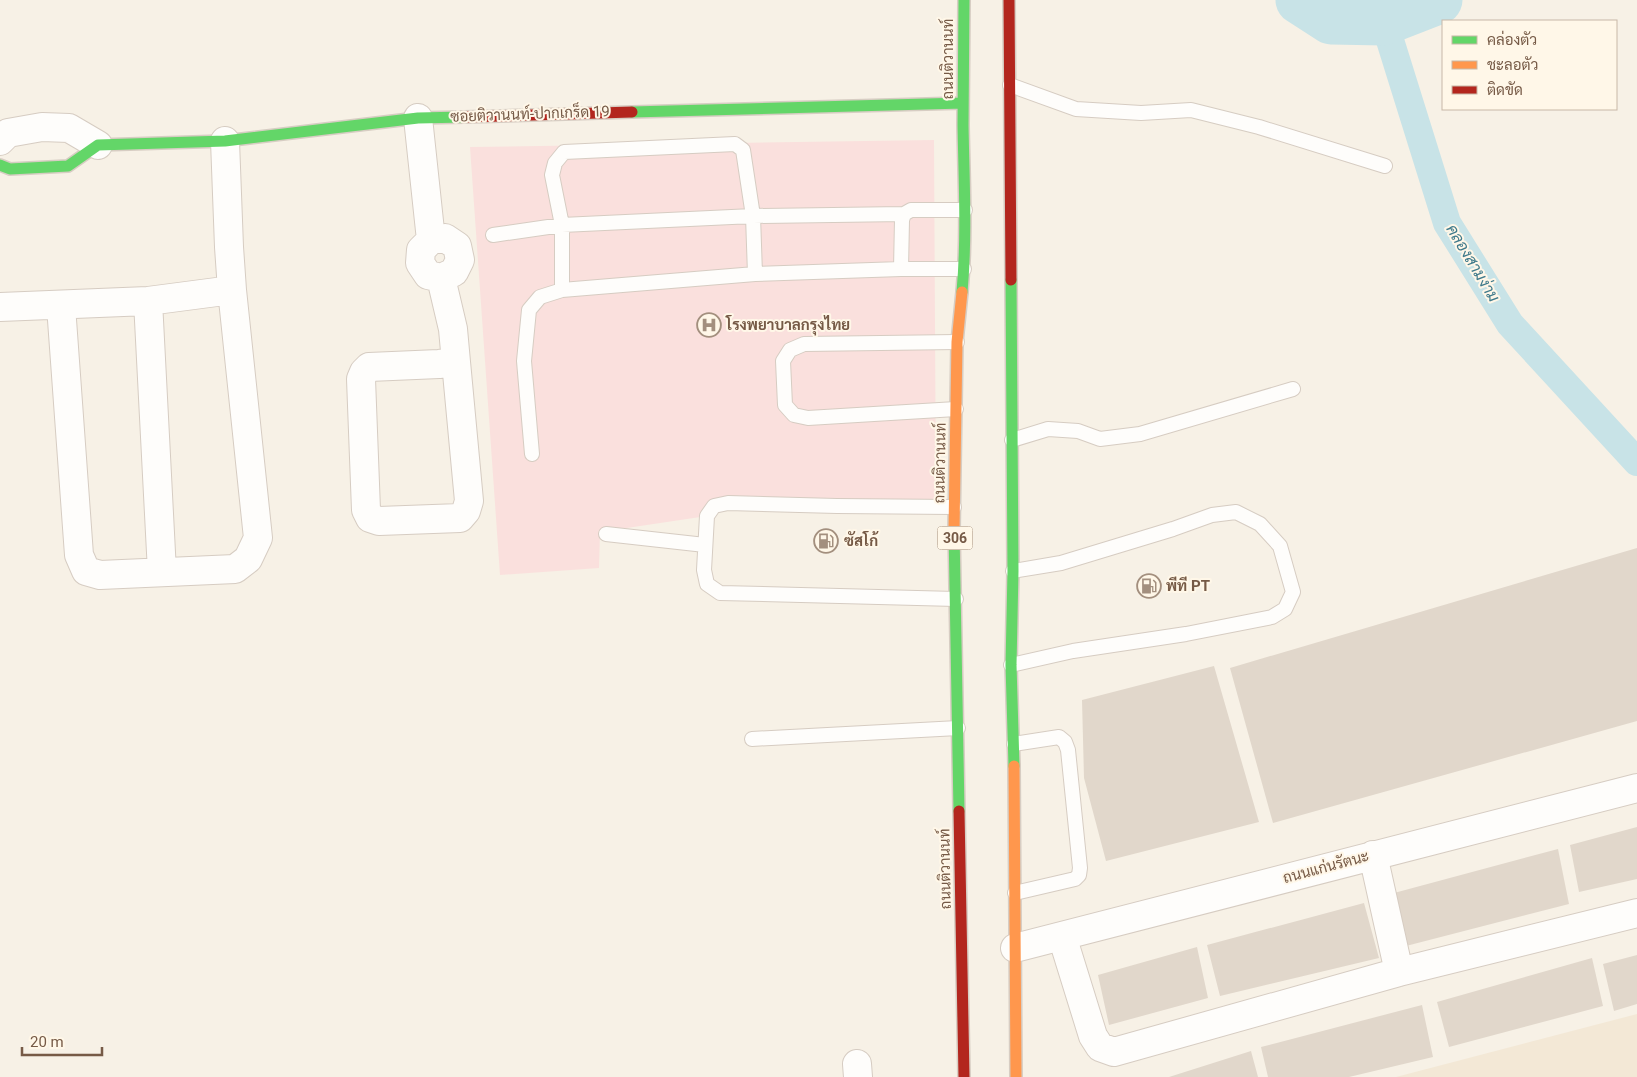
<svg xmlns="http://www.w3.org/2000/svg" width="1637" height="1077" viewBox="0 0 1637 1077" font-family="Roboto,Sarabun,sans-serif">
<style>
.residential{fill:#f3e8d6}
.medical{fill:#fae0dd}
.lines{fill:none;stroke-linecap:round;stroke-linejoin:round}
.canal{stroke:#c8e3e7;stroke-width:28}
.river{stroke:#c8e3e7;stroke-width:49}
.building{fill:#e1d7cb}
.lane-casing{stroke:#d6ccc2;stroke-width:16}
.street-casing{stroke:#d6ccc2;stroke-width:30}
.fast-casing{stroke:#d7cdc3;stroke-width:14}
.slow-casing{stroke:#d7cdc3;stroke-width:14}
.jam-casing{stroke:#d7cdc3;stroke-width:14}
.lane{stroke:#fefdfb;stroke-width:14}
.street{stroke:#fefdfb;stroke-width:28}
.fast{stroke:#63d668;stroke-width:11}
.slow{stroke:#ff974d;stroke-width:11}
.jam{stroke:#b3261e;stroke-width:11}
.labels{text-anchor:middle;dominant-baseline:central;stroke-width:4;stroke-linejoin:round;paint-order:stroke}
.shield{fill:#fff7e8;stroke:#9f8977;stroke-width:1}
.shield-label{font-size:14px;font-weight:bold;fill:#765a46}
.street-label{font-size:15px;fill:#765a46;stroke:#fff7e8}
.poi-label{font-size:15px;font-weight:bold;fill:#765a46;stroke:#fff7e8;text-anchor:start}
.water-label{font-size:16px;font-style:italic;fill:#3f7a8b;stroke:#fff7e8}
</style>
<rect width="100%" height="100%" fill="#f7f1e6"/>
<path class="residential" d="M1637,1014v63h-241z"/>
<path class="medical" d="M934,140l2,366 -208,-3 -21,13 -107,16 -1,36 -99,7 -30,-428z"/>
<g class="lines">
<path class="canal" d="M1384,21l63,202 63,101 127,138"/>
<path class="river" d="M1300,0l31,20 53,1 54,-21"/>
</g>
<path class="building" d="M1637,548v173l-364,102 -43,-155z
M1214,666l45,156 -153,39 -22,-83 -2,-78z
M1637,827v52l-58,13 -9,-47z
M1558,849l11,55 -163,42 -12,-53z
M1364,903l15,55 -159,38 -13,-51z
M1197,947l11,51 -99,27 -11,-50z
M1637,955v49l-23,7 -11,-47z
M1592,958l11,48 -154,41 -12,-45z
M1422,1005l11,52 -84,20h-81l-7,-30z
M1251,1051l7,26h-89z"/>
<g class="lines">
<g class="lane-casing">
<path id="lane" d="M1010,85l66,24 65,4 50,-3 68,17 126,39
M493,235l69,-10 191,-9 2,58
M964,269h-63l1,-49 2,-6 7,-4h54
M562,290v-65l-10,-50 3,-12 9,-11 171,-8 8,6 10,66 151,-2
M956,409l-148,9 -14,-3 -9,-10 -2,-44 7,-11 14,-6 153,-2
M1012,440l36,-11 30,2 22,8 40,-5 153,-45
M532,454l-8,-93 5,-51 11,-13 22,-7 193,-16 146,-5
M954,507l-117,-1 -109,-3 -14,3 -7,10 -3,54 3,14 13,9 236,6
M606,534l99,11
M1011,665l62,-14 113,-17 86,-17 13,-8 8,-17 -13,-46 -20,-22 -24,-12 -24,3 -39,14 -112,34 -48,8
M752,739l206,-11
M1014,744l45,-7 6,5 3,8 12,118 -1,7 -4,4 -60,14"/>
</g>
<g class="street-casing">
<path id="street" d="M418,118l13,122 -10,10 -1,13 8,12 13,3 13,-6 6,-12 -3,-14 -12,-8 -14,2
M0,141l8,-8 34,-6 27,1 29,17
M441,278l12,51 3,33
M148,301l14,271
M61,306l18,249 7,16 14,4 135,-6 13,-10 10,-21 -26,-248
M0,307l148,-6 84,-11 -3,-43 -4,-106
M456,362l13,139 -3,10 -6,7 -81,3 -9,-3 -4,-8 -5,-131 3,-7 5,-5 70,-3z
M1373,855l26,117
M1062,936l31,100 7,11 14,5 285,-80 238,-59
M1015,948l622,-160
M857,1064l1,13"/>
</g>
<g class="fast-casing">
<path id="fast" d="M632,112l331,-9
M0,165l10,4 58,-3 30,-21 127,-4 193,-23 46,-1
M1011,280l2,291 -2,94 3,101
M962,292c5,-55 2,-111 1,-167 0,-41 1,-83 1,-125
M954,530l5,281"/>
</g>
<g class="slow-casing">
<path id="slow" d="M954,530l3,-188 5,-50
M1014,766l2,311"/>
</g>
<g class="jam-casing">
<path id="jam" d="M1009,0l2,280
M464,117l168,-5
M959,811l5,266"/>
</g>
<use href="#lane" class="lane"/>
<use href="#street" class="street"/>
<use href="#fast" class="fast"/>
<use href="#slow" class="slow"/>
<use href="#jam" class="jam"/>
</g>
<defs>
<g id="hospital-ring" transform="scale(1.25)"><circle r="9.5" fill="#fff7e8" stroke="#a38f7e" stroke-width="1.5"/><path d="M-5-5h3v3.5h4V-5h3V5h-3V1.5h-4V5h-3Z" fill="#a38f7e"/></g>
<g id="fuel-ring" transform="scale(1.25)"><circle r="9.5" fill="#fff7e8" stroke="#a38f7e" stroke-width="1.5"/><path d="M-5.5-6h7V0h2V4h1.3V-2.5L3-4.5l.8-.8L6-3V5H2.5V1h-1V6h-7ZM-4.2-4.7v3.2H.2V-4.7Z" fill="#a38f7e"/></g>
</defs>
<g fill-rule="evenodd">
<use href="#hospital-ring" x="709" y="325"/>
<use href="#fuel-ring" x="826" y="541"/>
<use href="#fuel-ring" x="1149" y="586"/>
</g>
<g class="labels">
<rect class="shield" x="937.5" y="526.5" width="35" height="23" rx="4"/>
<g class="shield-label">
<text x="955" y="538">306</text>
</g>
<g class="street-label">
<text transform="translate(948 59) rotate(-90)">ถนนติวานนท์</text>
<text transform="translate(530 114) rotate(-2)">ซอยติวานนท์-ปากเกร็ด 19</text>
<text transform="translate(940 463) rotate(-89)">ถนนติวานนท์</text>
<text transform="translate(1326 867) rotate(-15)">ถนนแก่นรัตนะ</text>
<text transform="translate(945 869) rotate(-91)">ถนนติวานนท์</text>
</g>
<g class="poi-label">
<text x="726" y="325">โรงพยาบาลกรุงไทย</text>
<text x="844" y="541">ซัสโก้</text>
<text x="1166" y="586">พีที PT</text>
</g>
<g class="water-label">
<text transform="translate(1473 263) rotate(59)">คลองสามง่าม</text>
</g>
</g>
<rect x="1442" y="20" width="175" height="90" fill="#fff7e8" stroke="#c8b8a7"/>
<rect x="1452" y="36" width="25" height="8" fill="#63d668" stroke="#c8b8a7"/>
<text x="1487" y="45" font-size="15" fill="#765a46">คล่องตัว</text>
<rect x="1452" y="61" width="25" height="8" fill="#ff974d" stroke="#c8b8a7"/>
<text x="1487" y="70" font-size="15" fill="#765a46">ชะลอตัว</text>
<rect x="1452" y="86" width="25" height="8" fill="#b3261e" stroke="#c8b8a7"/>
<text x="1487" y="95" font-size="15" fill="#765a46">ติดขัด</text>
<path d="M22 1047v8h80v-8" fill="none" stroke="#765a46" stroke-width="2.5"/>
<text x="30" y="1047" font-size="15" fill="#765a46" stroke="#fff7e8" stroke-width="4" paint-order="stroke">20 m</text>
</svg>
